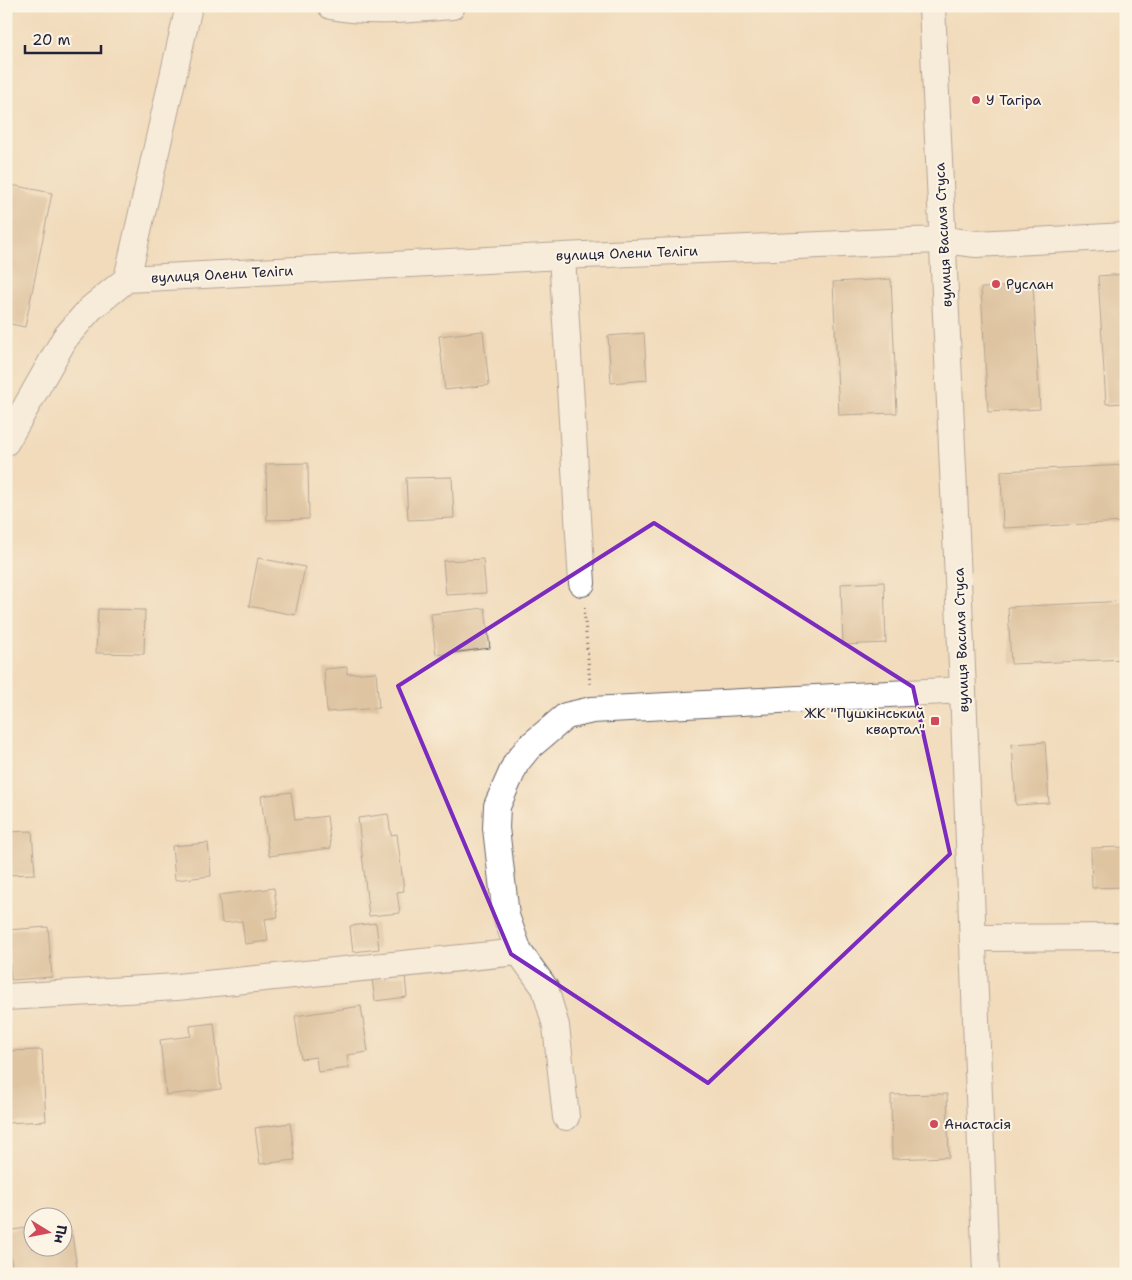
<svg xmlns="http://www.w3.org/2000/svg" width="1132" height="1280" viewBox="0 0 1132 1280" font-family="'Shantell Sans',sans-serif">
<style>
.building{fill:#c7a881}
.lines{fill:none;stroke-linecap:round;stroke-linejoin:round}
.minor-casing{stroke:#6a6368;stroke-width:28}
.path{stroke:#6a6368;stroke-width:3;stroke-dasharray:1 4;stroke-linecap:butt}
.minor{stroke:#fff;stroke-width:26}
.marked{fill:none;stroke:#7b2cbf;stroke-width:4;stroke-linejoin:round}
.poi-dot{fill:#d1495b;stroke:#fcf5e5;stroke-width:2}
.labels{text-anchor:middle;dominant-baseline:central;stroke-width:4;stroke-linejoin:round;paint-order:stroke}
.poi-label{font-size:14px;fill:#22223b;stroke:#fcf5e5;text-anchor:start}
.street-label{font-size:14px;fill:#22223b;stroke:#fcf5e5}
</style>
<rect width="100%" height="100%" fill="#fcf5e5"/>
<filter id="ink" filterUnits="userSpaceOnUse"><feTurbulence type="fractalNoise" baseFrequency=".02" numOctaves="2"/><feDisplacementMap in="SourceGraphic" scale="10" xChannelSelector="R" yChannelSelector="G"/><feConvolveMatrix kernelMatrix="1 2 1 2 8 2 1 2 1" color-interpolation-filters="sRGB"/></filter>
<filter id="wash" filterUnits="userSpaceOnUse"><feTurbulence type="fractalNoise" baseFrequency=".0096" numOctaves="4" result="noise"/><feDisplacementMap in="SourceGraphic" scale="20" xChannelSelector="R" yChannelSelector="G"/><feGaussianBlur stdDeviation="1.12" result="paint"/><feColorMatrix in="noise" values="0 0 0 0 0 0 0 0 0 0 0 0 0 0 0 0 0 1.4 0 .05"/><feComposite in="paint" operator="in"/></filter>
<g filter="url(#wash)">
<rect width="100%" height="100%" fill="#f1dbbb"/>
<g id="blocks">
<path class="building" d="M6,184l46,9 -27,134 -19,-4z
M1126,274v129l-20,1 -8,-128z
M891,279l6,134 -58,2 -6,-133z
M1033,285l7,124 -52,3 -7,-124z
M483,331l6,54 -44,5 -6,-54z
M644,333l3,47 -36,3 -3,-47z
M308,463l1,56 -42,1 -1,-56z
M1126,465v57l-123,6 -2,-57z
M452,477l2,41 -46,2 -2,-42z
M258,558l47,9 -10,48 -46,-9z
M483,559l3,34 -40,2 -3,-34z
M884,582l2,61 -43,2 -2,-61z
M1126,601v58l-115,5 -3,-57z
M485,608l5,40 -54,7 -5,-41z
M98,609l47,1 -1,44 -48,-1z
M347,667v7l29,-2 3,36 -52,4 -3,-43z
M1045,742l4,61 -33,2 -4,-61z
M291,792l4,28 32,-4 4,32 -62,8 -8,-60z
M388,814l3,21 6,-1 7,57 -7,1 3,21 -31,3 -11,-98z
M32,831l3,43 -29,1v-43z
M208,843l3,33 -36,4 -3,-34z
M1126,847v40l-34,1 -1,-40z
M274,888l4,29 -13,2 3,22 -23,3 -3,-23 -20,2 -3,-28z
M376,923l3,26 -26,3 -3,-26z
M48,927l4,50 -41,3 -4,-50z
M405,975l2,22 -32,4 -3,-22z
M361,1006l7,46 -21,3 2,13 -31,4 -2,-15 -15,2 -6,-43z
M214,1023l7,66 -55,6 -6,-55 31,-4 -1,-10z
M42,1050l4,71 -40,2v-72z
M947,1094l2,63 -57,2 -1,-64z
M290,1123l5,37 -35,4 -5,-36z
M32,1227v21h30v-11l10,-2 6,39h-65l-6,-43z"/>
</g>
</g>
<g filter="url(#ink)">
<use href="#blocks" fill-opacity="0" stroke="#6a6368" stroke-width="1"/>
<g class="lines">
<g class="minor-casing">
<path id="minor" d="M331,6c40,8 81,3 121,0
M932,6l31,684 23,584
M562,256l20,327
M127,279l435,-23 351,-15 31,-1 32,4 150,-8
M6,442l59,-104 25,-29 37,-30 62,-273
M973,938l153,-1
M6,997l171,-10 342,-35
M566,1117l-10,-91 -11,-38 -26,-36 -13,-36 -10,-88 1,-22 19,-43 13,-16 37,-31 26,-6 371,-20"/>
</g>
<path class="path" d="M6,374l10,1
M584,608l6,76"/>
<use href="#minor" class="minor"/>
</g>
</g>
<path d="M0 0H1132V1280H0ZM654,523l259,164 37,167 -242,229 -197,-129 -113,-268z" fill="#f1dbbb" fill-opacity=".55" fill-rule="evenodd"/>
<path class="marked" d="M654,523l259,164 37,167 -242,229 -197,-129 -113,-268z"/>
<g class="poi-dot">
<circle cx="976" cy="100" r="5"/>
<circle cx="996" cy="284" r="5"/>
<rect x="930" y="716" width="10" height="10" rx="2.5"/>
<circle cx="934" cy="1124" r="5"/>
</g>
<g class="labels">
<g class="poi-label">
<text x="986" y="100">У Тагіра</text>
<text x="1006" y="284">Руслан</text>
<text x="925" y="713" text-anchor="end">ЖК "Пушкінський<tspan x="925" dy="16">квартал"</tspan></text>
<text x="944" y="1124">Анастасія</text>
</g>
<g class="street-label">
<text transform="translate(943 235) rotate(-93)">вулиця Василя Стуса</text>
<text transform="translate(627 253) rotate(-2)">вулиця Олени Теліги</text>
<text transform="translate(222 274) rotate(-3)">вулиця Олени Теліги</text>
<text transform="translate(961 640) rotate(-92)">вулиця Василя Стуса</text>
</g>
</g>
<rect width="1132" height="1280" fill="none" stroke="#fcf5e5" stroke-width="25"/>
<g transform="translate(48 1232) rotate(100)"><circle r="24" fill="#fcf5e5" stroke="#a5a1a1"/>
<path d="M0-4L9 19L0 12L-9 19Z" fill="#d1495b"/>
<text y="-8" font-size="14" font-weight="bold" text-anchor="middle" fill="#22223b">Пн</text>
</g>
<path d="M25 45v8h76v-8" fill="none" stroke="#22223b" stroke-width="2.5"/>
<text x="32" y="45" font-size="15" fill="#22223b" stroke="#fcf5e5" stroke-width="4" paint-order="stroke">20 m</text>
</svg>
